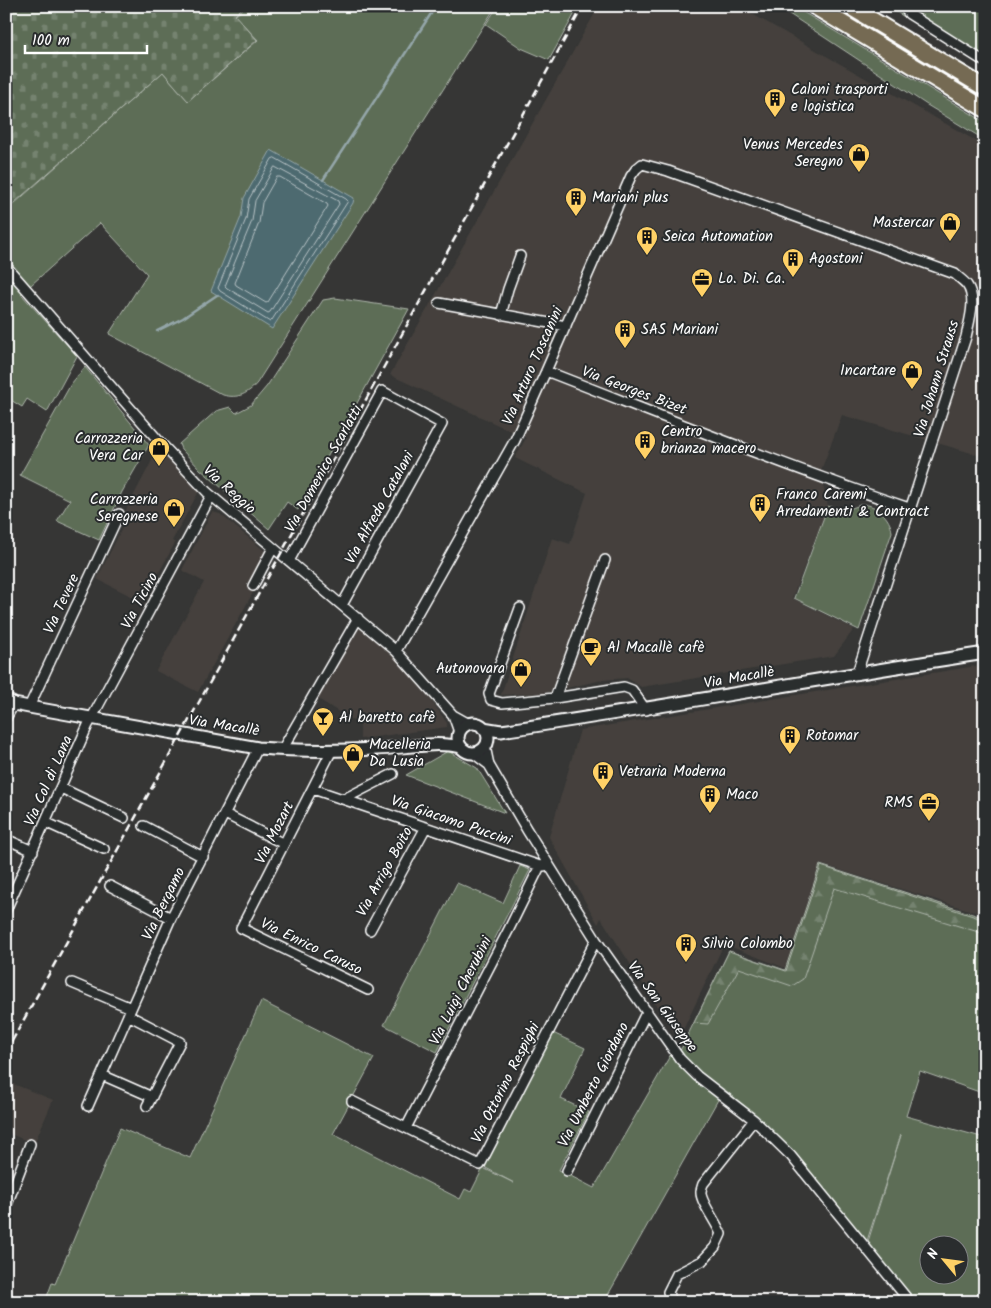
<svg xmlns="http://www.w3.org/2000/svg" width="991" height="1308" viewBox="0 0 991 1308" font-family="Kalam,sans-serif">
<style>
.built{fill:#45413d}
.green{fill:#5d6d57;stroke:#aeb6ab;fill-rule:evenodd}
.forest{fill:url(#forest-firs);stroke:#aeb6ab}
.cemetery{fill:url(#cemetery-stones);stroke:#aeb6ab}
.water{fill:#4d6a70;stroke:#94a6a9}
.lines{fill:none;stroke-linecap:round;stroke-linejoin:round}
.shore{stroke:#b8c3c6;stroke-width:1}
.stream{stroke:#94a6a9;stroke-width:2.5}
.minor-casing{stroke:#fff;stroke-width:12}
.tertiary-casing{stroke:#fff;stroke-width:15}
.trunk-casing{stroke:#fff;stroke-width:19}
.minor{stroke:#2a2d2e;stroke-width:9}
.tertiary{stroke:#2a2d2e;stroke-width:11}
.trunk{stroke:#756b52;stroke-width:15}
.rail{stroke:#fff;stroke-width:2.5;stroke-dasharray:8 4;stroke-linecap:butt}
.labels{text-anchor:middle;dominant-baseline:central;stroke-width:4;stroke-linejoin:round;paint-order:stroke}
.poi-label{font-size:15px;fill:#fff;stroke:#2a2d2e;text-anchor:start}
.street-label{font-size:15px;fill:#fff;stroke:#2a2d2e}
</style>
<defs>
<pattern id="forest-firs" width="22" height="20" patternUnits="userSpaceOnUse" patternTransform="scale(1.25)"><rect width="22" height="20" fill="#5d6d57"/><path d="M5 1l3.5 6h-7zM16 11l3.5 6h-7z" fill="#758370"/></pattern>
<pattern id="cemetery-stones" width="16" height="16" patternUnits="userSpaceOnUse" patternTransform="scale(1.25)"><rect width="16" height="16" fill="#5d6d57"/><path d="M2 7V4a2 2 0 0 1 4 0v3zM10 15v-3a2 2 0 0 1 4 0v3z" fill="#758370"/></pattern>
</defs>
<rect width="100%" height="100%" fill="#363635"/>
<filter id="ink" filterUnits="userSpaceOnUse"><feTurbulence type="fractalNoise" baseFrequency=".02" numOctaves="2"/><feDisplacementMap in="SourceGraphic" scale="10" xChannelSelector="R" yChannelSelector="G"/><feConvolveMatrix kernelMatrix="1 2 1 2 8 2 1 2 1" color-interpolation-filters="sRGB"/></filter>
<g filter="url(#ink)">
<path class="built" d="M599,6h139l247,140v311l-143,-42 -22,58 8,33 -36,92 62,31 -20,27 -193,31 -14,-9 -25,2 -58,13 -43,2 51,-157 18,6 17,-51 -72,-35 11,-20 -136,-63z
M157,451l6,2 36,38 -27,50 3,2 -32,59 -46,-23 32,-65 -4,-2z
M212,512l8,2 46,38 -19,32 8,5 -57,103 -42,-21 48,-89 -22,-12z
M357,625l41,36 31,36 18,26v4l-87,12v-14l-42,-26z
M976,666l9,5v244l-165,-51 -35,104 -61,-24 -42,88 -7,2 -74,-116 -3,6 -49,-87 31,-107z
M6,1081l47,19 -19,44 -28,-12z"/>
<path class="green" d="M246,6h250l-239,377c-9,11 -19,16 -34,12l-114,-61 38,-60 -47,-51 -79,71 56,62 -30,56 -20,-13 -5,8 -16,-10v-186l157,-139 25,29 70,-61 -23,-24z
M498,6h81l-30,54 -28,-12 -35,-24z
M777,6h16l192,116v18l-58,-35z
M887,6h98v62z
M335,298l74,11 -111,201 -11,-8 -18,27 -69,-60 -19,-20 -2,-5 37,-33 14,-4 6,6 15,-8 16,-19 56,-86z
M85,367l64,78 -27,47 -23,48 -42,-19 13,-21 -50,-25 51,-91z
M862,504c15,1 28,13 30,28l-33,98 -65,-32 34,-92c14,5 21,4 34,-2z
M448,751l29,17 28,45 -99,-38z
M820,865l165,53v176l-65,-23 -14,45 79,22v164h-72l-47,-54 35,-113 -36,112 -74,-94 -23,-27 -44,-37 -120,213h-559l7,-19 3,1 65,-156 70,30 71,-157 113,57 -41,76 127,65 5,-10 6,3 12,-24 31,15 -30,-16 69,-134 32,15 -24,51 28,13 -30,58 35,18 77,-134 10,-5 48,-98 56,19zM928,1246h30v30h-30z
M520,866l10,4 -93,182 -53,-27 73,-142 46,20z"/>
<path class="forest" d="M821,866l164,54v14l-151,-46 -31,91 -11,7 -53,-18 -31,56 -14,-1 35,-72 57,20z"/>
<path class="cemetery" d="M6,6h238l-9,9 22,25 -69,61 -25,-29 -157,138z"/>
<path class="water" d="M271,150l83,48 -1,5 -81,126 -61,-38 30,-74 3,-19z"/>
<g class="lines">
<path class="shore" d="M275,158l71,41 2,2 -76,119 -2,2 -50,-31 -2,-3 28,-69 3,-20 23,-40z
M275,167l63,34 1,3 -69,108 -2,1 -41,-25 -2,-2 27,-65 3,-20z
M277,177h3l47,27 1,2 -60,96 -2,1 -30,-18 -1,-2 24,-60 3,-20z"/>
<path class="stream" d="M323,180l113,-174
M157,331l26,-13 34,-23"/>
<g class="minor-casing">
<path id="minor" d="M903,6l6,8 76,48
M6,266l152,174 49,52 189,159 57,64 16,9
M439,303l127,23
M501,315l7,-26 12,-33
M546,371c121,47 241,96 363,137
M289,561l93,-170 60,33 -100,181
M253,586l20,-38
M520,608l-31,86 2,6 11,3 53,-5 69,-11 8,3 14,20
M396,651l119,-211 31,-69 85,-195 5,-7 6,-5 26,7 287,103c4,4 9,7 12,11 10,14 2,37 -1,52l-109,336
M555,698l50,-138
M29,707l90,-193
M453,715l6,17
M6,718l8,-14
M485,746l4,19 38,65 69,110 84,119 17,17 57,44 37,36 119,146
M282,750l76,-132
M332,750l-91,178 127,62
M473,753l16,12
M61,788l63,30
M313,789l227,77h4
M344,799l49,-25
M225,814l59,30
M45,822l59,27
M144,826l59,31
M6,839l27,12
M110,886l61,32
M6,910l82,-185 123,-229
M370,930l56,-103
M72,983l59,25
M128,1015l52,27 -33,64
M102,1075l50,22
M352,1101l128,64 116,-225
M88,1106l83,-188 87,-170
M406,1128l103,-199 31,-63
M567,1171l80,-160
M6,1207l24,-63
M671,1302l-3,-10 9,-18 25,-13 13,-14 6,-13c-4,-11 -21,-33 -20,-42 0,-3 1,-5 2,-8l51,-64"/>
</g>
<g class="tertiary-casing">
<path id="tertiary" d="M6,700l8,4 15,3 229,41c39,3 80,3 119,1 27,-1 58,-8 84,-2
M458 738a15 15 0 1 1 30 0a15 15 0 1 1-30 0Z
M483,728l18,3c162,-24 322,-53 484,-78"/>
</g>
<g class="trunk-casing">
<path id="trunk" d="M814,6l171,103
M849,6l136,82"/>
</g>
<use href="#minor" class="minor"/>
<use href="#tertiary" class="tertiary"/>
<use href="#trunk" class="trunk"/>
<path class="rail" d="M6,1052l577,-1046"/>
</g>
</g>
<defs>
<g id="building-pin" transform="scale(1.125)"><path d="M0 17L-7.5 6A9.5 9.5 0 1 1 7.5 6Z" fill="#ffd166" stroke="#2a2d2e"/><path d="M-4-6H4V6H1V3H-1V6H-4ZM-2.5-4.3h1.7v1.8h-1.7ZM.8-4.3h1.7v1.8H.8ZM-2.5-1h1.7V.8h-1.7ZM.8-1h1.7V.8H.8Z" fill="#111"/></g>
<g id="shop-pin" transform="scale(1.125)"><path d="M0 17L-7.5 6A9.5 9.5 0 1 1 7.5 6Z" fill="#ffd166" stroke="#2a2d2e"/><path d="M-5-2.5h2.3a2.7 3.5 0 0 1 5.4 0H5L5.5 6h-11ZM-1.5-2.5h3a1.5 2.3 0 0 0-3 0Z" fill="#111"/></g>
<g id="office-pin" transform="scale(1.125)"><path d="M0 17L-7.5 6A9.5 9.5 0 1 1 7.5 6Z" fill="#ffd166" stroke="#2a2d2e"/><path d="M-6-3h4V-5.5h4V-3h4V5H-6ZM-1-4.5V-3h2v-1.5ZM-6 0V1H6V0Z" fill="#111"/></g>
<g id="cafe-pin" transform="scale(1.125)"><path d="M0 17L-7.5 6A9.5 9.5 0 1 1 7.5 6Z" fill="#ffd166" stroke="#2a2d2e"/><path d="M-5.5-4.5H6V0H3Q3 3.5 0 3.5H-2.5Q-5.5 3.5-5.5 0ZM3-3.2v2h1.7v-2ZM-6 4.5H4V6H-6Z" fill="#111"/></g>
<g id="bar-pin" transform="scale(1.125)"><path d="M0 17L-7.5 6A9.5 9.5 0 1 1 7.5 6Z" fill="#ffd166" stroke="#2a2d2e"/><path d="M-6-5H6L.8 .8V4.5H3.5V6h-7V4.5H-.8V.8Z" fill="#111"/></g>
</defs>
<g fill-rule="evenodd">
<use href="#building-pin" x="775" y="99"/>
<use href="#shop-pin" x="859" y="154"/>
<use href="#building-pin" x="576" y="198"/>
<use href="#shop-pin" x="950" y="223"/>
<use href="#building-pin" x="647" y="237"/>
<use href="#building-pin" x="793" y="259"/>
<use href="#office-pin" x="702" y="279"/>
<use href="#building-pin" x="625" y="330"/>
<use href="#shop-pin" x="912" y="371"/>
<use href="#building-pin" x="645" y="441"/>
<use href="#shop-pin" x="159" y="448"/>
<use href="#building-pin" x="760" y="504"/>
<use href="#shop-pin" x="174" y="509"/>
<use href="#cafe-pin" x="591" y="648"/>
<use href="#shop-pin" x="521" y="669"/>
<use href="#bar-pin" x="323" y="718"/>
<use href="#building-pin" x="790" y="736"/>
<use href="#shop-pin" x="353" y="754"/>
<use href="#building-pin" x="603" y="772"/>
<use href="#building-pin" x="710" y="795"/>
<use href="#office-pin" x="929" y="803"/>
<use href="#building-pin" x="686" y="944"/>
</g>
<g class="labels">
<g class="poi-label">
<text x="791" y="90">Caloni trasporti<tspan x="791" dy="17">e logistica</tspan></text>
<text x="843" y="145" text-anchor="end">Venus Mercedes<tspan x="843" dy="17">Seregno</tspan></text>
<text x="592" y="198">Mariani plus</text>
<text x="934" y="223" text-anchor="end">Mastercar</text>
<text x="663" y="237">Seica Automation</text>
<text x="809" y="259">Agostoni</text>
<text x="718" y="279">Lo. Di. Ca.</text>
<text x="641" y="330">SAS Mariani</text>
<text x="896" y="371" text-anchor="end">Incartare</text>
<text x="661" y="432">Centro<tspan x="661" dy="17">brianza macero</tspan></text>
<text x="143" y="439" text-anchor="end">Carrozzeria<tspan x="143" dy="17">Vera Car</tspan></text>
<text x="776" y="495">Franco Caremi<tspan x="776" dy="17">Arredamenti &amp; Contract</tspan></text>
<text x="158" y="500" text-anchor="end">Carrozzeria<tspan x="158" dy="17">Seregnese</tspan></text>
<text x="607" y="648">Al Macallè cafè</text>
<text x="505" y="669" text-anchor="end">Autonovara</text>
<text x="339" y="718">Al baretto cafè</text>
<text x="806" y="736">Rotomar</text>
<text x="369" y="745">Macelleria<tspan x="369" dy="17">Da Lusia</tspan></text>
<text x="619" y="772">Vetraria Moderna</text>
<text x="726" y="795">Maco</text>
<text x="913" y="803" text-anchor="end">RMS</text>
<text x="702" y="944">Silvio Colombo</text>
</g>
<g class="street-label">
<text transform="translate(533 366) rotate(-66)">Via Arturo Toscanini</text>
<text transform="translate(937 379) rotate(-73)">Via Johann Strauss</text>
<text transform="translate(634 391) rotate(21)">Via Georges Bizet</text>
<text transform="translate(324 469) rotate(-61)">Via Domenico Scarlatti</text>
<text transform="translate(229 490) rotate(42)">Via Reggio</text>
<text transform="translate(380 508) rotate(-61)">Via Alfredo Catalani</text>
<text transform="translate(140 601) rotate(-62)">Via Ticino</text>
<text transform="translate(62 604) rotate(-65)">Via Tevere</text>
<text transform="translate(739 678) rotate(-10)">Via Macallè</text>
<text transform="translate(224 726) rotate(9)">Via Macallè</text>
<text transform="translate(49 781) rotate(-66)">Via Col di Lana</text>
<text transform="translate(451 821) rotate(19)">Via Giacomo Puccini</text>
<text transform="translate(275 833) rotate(-63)">Via Mozart</text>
<text transform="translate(385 872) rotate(-61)">Via Arrigo Boito</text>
<text transform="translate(164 904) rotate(-64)">Via Bergamo</text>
<text transform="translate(311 947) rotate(26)">Via Enrico Caruso</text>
<text transform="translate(461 991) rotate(-63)">Via Luigi Cherubini</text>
<text transform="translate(662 1007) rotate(54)">Via San Giuseppe</text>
<text transform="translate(506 1083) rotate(-63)">Via Ottorino Respighi</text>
<text transform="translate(594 1085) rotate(-63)">Via Umberto Giordano</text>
</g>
</g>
<rect width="991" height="1308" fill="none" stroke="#2a2d2e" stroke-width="25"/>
<rect x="12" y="12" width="966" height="1283" fill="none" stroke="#fff" stroke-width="2" filter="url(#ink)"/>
<g transform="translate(944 1260) rotate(299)"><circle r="24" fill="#2a2d2e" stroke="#7f8182"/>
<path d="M0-4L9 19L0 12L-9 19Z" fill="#ffd166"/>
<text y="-8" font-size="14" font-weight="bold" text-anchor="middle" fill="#ffffff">N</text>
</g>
<path d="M25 45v8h122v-8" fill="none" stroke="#ffffff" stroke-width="2.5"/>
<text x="32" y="45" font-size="15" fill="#ffffff" stroke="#2a2d2e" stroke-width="4" paint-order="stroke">100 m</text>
</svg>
